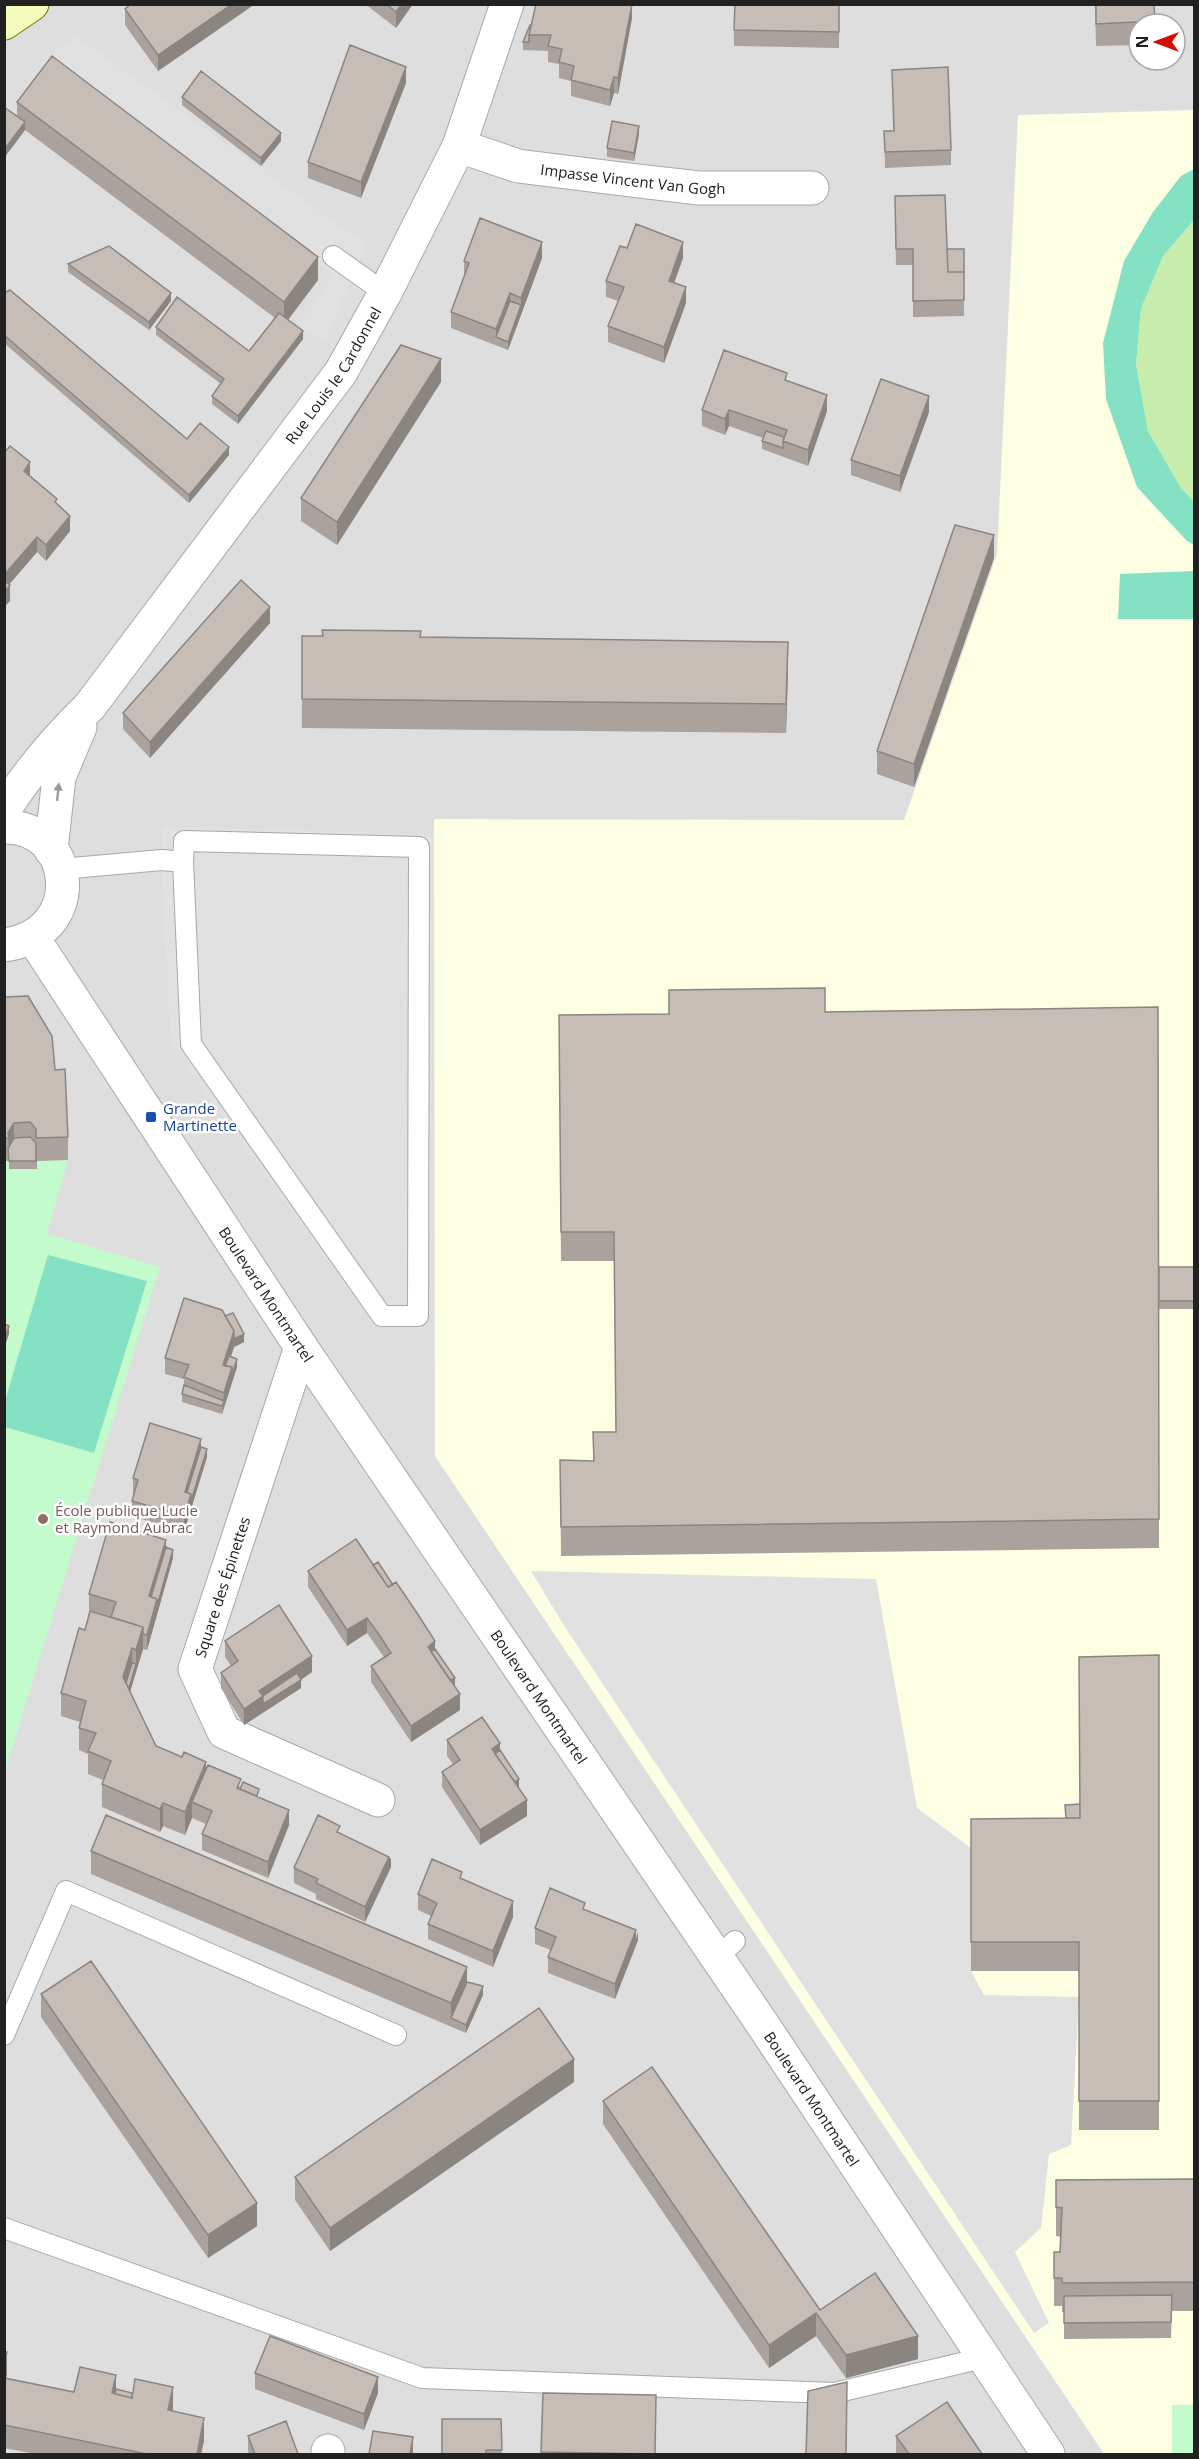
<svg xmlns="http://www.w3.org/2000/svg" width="1199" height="2459" viewBox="0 0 1199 2459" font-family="'Open Sans',sans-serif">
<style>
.residential{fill:#dfdede;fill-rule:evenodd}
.education{fill:#fdffe2}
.grass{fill:#c8ecac}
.park{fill:#c4fbcc}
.pitch{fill:#84e1c3}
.parking{fill:#e1e1e1}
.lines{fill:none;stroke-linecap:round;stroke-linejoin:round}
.service-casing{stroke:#a8a8a8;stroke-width:22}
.minor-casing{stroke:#a8a8a8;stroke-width:35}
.secondary-casing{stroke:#687d03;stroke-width:35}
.service{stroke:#fff;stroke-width:20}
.minor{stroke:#fff;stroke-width:33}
.secondary{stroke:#f4fbbb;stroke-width:33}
.wall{fill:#aaa39d}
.shaded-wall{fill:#8b857f}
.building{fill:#c6beb6;stroke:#8b857f;stroke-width:1.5}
.oneway{fill:#9b9b9b}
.transit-dot{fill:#1a4fb4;stroke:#fff;stroke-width:2}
.education-dot{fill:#8d6e63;stroke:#fff;stroke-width:2}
.labels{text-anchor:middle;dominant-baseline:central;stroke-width:5;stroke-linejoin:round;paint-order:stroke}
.street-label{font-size:15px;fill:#212121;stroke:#fff}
.transit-label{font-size:15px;fill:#164399;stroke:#fff;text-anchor:start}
.education-label{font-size:15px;fill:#785e54;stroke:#fff;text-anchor:start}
</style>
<rect width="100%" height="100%" fill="#f1eee7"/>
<path class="residential" d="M5,5h1189v2449h-1189zM1139,24h36v36h-36z"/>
<path class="education" d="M1194,110v2295l-22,1v48h-68l-669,-998 -1,-637 470,1 93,-266 21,-439z"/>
<path class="grass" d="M1194,220v281l-13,-13 -33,-57 -12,-67 5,-55 22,-53z"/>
<path class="park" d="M68,1160l-21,74 113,33 -155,504v-610z
M1172,2405h22v49h-22z"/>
<path class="pitch" d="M1194,169v51l-31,36 -22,53 -5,55 12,67 33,57 13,13v44l-8,-5 -49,-53 -31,-88 -3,-56 21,-82 29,-49 28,-36z
M1194,571v48h-76l2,-45z
M48,1255l99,26 -53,172 -89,-26v-26z"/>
<path class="parking" d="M76,36l290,209 -41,96 -26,-16 35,-50 -295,-211z
M162,826l272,8 -5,490h-56l-202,-280 -9,-163z
M531,1571l345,8 41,229 54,40v123l13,24 95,2 -8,148 -22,9 -8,74 -26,24 34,71 -15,10 -471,-709z"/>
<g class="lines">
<g class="service-casing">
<path id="service" d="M333,256l52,37
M61,869l101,-9 21,2 8,182 191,272h36l1,-469 -235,-6 -1,21
M717,1958l18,-17
M4,2035l62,-144 330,144
M4,2228l418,150 412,15 149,-35"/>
</g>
<g class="minor-casing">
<g id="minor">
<path id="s1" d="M459,146l59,20 112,14 69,8h113"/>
<path id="s2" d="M4,810c25,-39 53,-72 86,-104l251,-334 44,-79 74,-147 48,-142"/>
<path d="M4,827c72,-2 84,107 0,118"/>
<path d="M51,850l8,-73 21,-50"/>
<path id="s3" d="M33,938l268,409 462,678 285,429"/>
<path d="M301,1347l-106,322 29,63 154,68"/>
<path d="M328,2451v3"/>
</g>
</g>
<g class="secondary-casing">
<path id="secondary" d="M4,23l28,-19"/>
</g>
<use href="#service" class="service"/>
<use href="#minor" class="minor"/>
<use href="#secondary" class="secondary"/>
</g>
<path class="wall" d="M255,4l-97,67 -33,-46v-16z
M365,4h48l-17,24z
M839,4v44l-105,-2v-16z
M1095,4h59l1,20h-16v21l-43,1z
M632,18l-14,76 -4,-1 -4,13 -39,-10v-15l-12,-3v-14l-11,-2v-11l-25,-1v-8l7,-17z
M892,70l59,80v15l-66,3 -1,-37h10z
M406,83l-45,115 -53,-20v-16z
M182,97l99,44 -20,25 -79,-61z
M17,102l301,178 -30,40 15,19 -65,85 -26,-20v-8l9,-12 -65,-49v-8l93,24 26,-33 -250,-188 -21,28v-51l13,9z
M639,134l-5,27 -27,-4v-9z
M895,212l52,37 17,23v44l-51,1v-52h-17z
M627,248l56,10 -9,25 12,20 -22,60 -56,-21v-16l10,-25 -12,-4v-16z
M542,258l-34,92 -57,-22v-16l13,-36v-15z
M68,264l103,37 -22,29 -81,-58z
M4,293l183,146 42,16 -40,48 -185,-160z
M787,380l40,31 -19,55 -46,-17v-8l1,-3 -34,-12 -4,9 -23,-9v-16z
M441,382l-104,163 -36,-24v-23z
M929,412l-29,80 -49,-17v-15z
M30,476l27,28 13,27 -24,30 -9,-9 -28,33 1,16 -6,6z
M994,558l-80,229 -37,-13v-23z
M270,623l-120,135 -27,-29v-16z
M322,630l99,7 367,34 -2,62 -484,-5v-92h20z
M669,990l156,22 333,-5 1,541 -598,8 -1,-96 33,1v-29h23l-2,-171h-53l-2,-246 110,-1z
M4,997l51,73 13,67v23l-31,1v8h-28v-8h-5z
M1159,1267h35v42h-35z
M225,1316l19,26 -10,5 -3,10 6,10 -15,47 -40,-12v-8l2,-9v-6l-19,-5v-16z
M201,1447l6,10 -23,75 -52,-16v-15l2,-7h-1v-16z
M166,1547l7,11 -26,92 -4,-1 -13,43 26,54 85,41 18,10 30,28 -21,53 -66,-28v-16l4,-10 -14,-6 -7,17 -22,-9 -3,6 -58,-25v-23l1,-4 -15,-6v-20l-9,-4v-22l1,-6 -19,-6v-23l24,-63 27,-13 -23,-7v-16z
M373,1565l62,84 20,37 5,24 -49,32 -40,-60v-16l13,-9 -17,-24 -20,13 -39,-59v-16z
M225,1641l87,31 -11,8v8l-57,37 -23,-37v-15l10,-7 -6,-9z
M1159,1655v475h-80v-159h-108v-152l94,-1 15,-14z
M447,1740l53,10 19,37 8,29 -47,29 -38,-58v-15l11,-8 -6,-8z
M340,1834l51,33 -26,55 -49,-23v-5l-22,-11v-15z
M91,1851l376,131 16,13 -17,38 -375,-159z
M462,1879l51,38 -20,50 -65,-28v-15l3,-8 -13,-6v-16z
M585,1910l53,30 -23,59 -67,-26v-16l3,-7 -16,-6v-16z
M41,1994l216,232 -49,32 -167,-241z
M574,2082l-244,169 -35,-51v-23z
M603,2101l217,209 98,49 -72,19 -30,-42 -47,32 -166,-244z
M1194,2179v132h-22l-1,27 -107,1v-27h-2v-6h-8v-54h6l1,-15 -5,-1v-29z
M4,2352l3,23 -1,3 68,14 42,-3 56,22 32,30 -3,13h-165l-32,-6z
M255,2373l123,20 -14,37 -109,-41z
M543,2393l113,61h-115z
M501,2419l1,35h-60z
M248,2436l50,18h-49l-1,-2z
M896,2436l86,18h-86z"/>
<path class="shaded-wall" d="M232,4h23l-97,67v-16z
M402,4h11l-17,24v-16z
M632,4v14l-14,76v-16z
M406,67v16l-45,115v-16z
M614,77v16l-4,13v-16z
M25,122v8l-21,28v-8z
M639,126v8l-5,27v-8z
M281,133v8l-20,25v-8z
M542,242v16l-34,92v-8l13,-37v-7z
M683,242v16l-14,39v-16z
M318,257v23l-34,45v-23z
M686,287v16l-22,60v-16z
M171,293v8l-22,29v-8z
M510,293v16l-14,28v-8z
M303,331v8l-65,85v-8z
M441,359v23l-104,163v-23z
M827,395v16l-19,55v-16z
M929,396v16l-29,80v-16z
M729,410v16l-4,9v-16z
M229,447v8l-40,48v-8z
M30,462v16l-6,-7z
M70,516v15l-24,30v-16z
M994,535v23l-80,229v-23z
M37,537v15l-33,38v-15z
M10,585v16l-6,6v-15z
M270,607v16l-120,135v-16z
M788,642v29l-2,62v-29z
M14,1123v23l-5,9 -1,-22z
M9,1326v8l-5,15v-9z
M234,1331v16l-9,26 -2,-8z
M244,1334v8l-10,5v-8z
M237,1359v8l-15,47 2,-21 8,-26z
M201,1439v16l-14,45 -2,-8z
M207,1449v8l-23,75v-16l7,-22z
M166,1540v15l-15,49 -2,-8z
M173,1550v8l-26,92v-15z
M367,1618v15l-20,13v-16z
M143,1627v22l-7,23v-22z
M435,1641v16l-7,-10z
M132,1648v23l-7,24 -2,-18z
M312,1656v16l-25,17 14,-9v8l-57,37v-16l15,-18z
M136,1664v8l-10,34v-9z
M455,1678v8l-9,5v-8z
M460,1694v16l-49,32v-16z
M500,1743v16l-4,3 -4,-13z
M206,1762v22l-14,18v16l-7,17v-23z
M519,1779v8l-8,-2z
M527,1800v16l-47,29v-15z
M163,1803v23l-3,6v-23z
M289,1810v15l-21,53v-16z
M389,1857l2,2v8l-26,55v-15z
M513,1901v16l-20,50v-16z
M636,1930v8l2,-6v8l-23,59v-15z
M467,1967v23l-16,28v-15z
M483,1986v9l-17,38v-8z
M574,2059v23l-244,169v-23z
M257,2203v23l-49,32v-23z
M816,2313v23l-47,32v-23z
M918,2336v23l-72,19v-23z
M7,2352v23l-3,12v-23z
M116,2375v23l-4,-5z
M378,2377v16l-14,37v-16z
M173,2387v23l-5,23v-23z
M204,2418v23l-3,13h-4z
M413,2437v17h-3z"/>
<path class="building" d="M131,4h101l-74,51 -33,-46z
M386,4h16l-6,8z
M536,4h96l-14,74 -4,-1 -4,13 -39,-10 3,-14 -15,-4 3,-13 -14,-3 3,-11h-22z
M735,4h104v28l-105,-2z
M1096,4h58l1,17 -59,3z
M530,25h1l-2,10v7h-6z
M350,45l56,22 -45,115 -53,-20z
M52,56l266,201 -34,45 -267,-200z
M948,67l3,83 -66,2 -1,-21h10l-2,-61z
M201,71l80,62 -20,25 -79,-61z
M4,107l21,15 -21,28z
M612,121l27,5 -5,27 -27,-5z
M945,195l3,77h16v28l-51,1v-52h-17l-1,-53z
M480,218l62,24 -21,56 -11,-5 -14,36 -45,-17 18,-49 -5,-2z
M636,224l47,18 -14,39 17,6 -22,60 -56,-21 16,-39 -18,-6 14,-35 7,2z
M109,246l62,47 -22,29 -81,-58z
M947,249h17v23h-16z
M10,290l177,149 13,-16 29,24 -40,48 -185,-160v-42z
M177,297l72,54 30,-38 24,18 -65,85 -26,-20 12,-17 -68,-52z
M510,301l11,4 -13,37 -12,-5z
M401,345l40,14 -104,163 -36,-24z
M724,350l63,23 -2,7 42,15 -19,55 -25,-9 4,-11 -58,-20 -4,9 -23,-9z
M881,379l48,17 -29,80 -49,-16z
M766,431l18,6 -1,4v7l-21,-7z
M10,446l20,16 -6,9 33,28 -2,3 15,14 -24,29 -9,-8 -33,38v-122z
M955,525l39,10 -80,229 -37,-13z
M241,580l29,27 -120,135 -27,-29z
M4,581l6,4 -6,7z
M322,630l99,1 -1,6 368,5 -2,62 -484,-5v-63h21z
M825,988v24l333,-5 1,512 -598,8 -1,-67 34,1 -1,-29h23l-2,-200h-53l-2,-217 110,-1v-24z
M28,996l24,40 3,34 10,-1 3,68 -32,1v-9l-6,-7 -16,1 -6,10 1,5h-5v-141z
M30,1137l6,6v18h1h-28l-1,-13 6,-10z
M1159,1267h35v34h-35z
M184,1298l38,12 12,21 -11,34 9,2 -8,26 -40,-16 5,-12 -24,-7z
M233,1313l11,21 -10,5v-8l-9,-15z
M4,1324l5,2 -5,14z
M229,1356l8,3 -5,16v-8l-7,-1z
M184,1385l40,16 -2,5 -40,-12z
M150,1423l51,16 -16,53 6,2 -7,22 -52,-15 6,-21 -5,-2z
M201,1447l6,2 -16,52v-7l-4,-2z
M110,1522l56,18 -17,56 8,3 -10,36 -4,-1v-7l-32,-10 5,-15 -27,-8z
M356,1539l32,48 8,-5 21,31 18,28 -7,6 32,47 -49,32 -40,-60 20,-13 -11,-17 -13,-18 -20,12 -39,-59z
M166,1547l7,3 -16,56v-7l-6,-2z
M378,1562l15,23 -5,2 -15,-22z
M279,1605l33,51 -53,35 4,5 -19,13 -23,-36 17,-12 -13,-20z
M90,1611l53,16 -7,23 -4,-2 -9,29 33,69 26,11 2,-5 22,10 -21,50 -22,-9 -3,6 -58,-25 9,-23 -23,-10 8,-18 -17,-5 7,-27 -25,-8 18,-65 6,2z
M435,1649l20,29 -5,2 -19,-28z
M1159,1655v446h-80v-159h-108v-123l109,-1 -1,-161z
M132,1663l4,1 -7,24 -3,-5z
M297,1673l4,7 -38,24v-8z
M482,1717l18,26 -8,6 35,51 -47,30 -38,-58 18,-12 -13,-20z
M500,1750l19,29 -4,3 -20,-28z
M208,1765l33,14 -4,9 52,22 -21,52 -66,-28 10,-23 -20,-9z
M243,1782l16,7 -2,7 -17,-7z
M1080,1804v14h-14l-1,-13z
M106,1815l361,152 -16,36 -360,-152z
M318,1815l22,11 -3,6 52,25 -24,50 -49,-24 2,-4 -24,-11z
M432,1859l30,13 -2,6 53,23 -20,50 -65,-27 9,-21 -19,-9z
M550,1888l35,15 -2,6 53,21 -21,54 -67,-27 8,-20 -21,-9z
M91,1961l166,242 -49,32 -167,-241z
M467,1982l16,4 -17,39 -15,-7z
M539,2008l35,51 -244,169 -35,-51z
M652,2067l168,243 55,-37 43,63 -72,19 -30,-42 -47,32 -166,-244z
M1194,2179v103l-132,1v-5h-8v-26h6l2,-44 -6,-1v-27z
M1172,2295l-1,27 -107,1v-27z
M270,2336l108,41 -14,37 -109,-41z
M4,2352h3l-3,12z
M80,2367l36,8 -4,18 20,5 3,-19 38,8 -5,23 36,8 -7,36h-50l-143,-29v-47l70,14z
M847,2382l-1,72h-40l2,-63z
M116,2389l16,4v5l-17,-4z
M543,2393l113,2 -1,59 -114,-2z
M947,2402l35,52h-73l-13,-18z
M442,2419h59l1,31h-16v4h-44z
M286,2421l12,33h-43l-7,-18z
M373,2431l40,6 -3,17h-41z"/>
<defs><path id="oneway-solid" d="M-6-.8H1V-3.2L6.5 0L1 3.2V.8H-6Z" transform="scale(1.5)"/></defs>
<use class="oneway" href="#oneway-solid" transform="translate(58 792) rotate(-84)"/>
<rect class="transit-dot" x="145" y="1111" width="12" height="12" rx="3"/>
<circle class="education-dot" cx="43" cy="1519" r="6"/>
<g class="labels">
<g class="street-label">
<text stroke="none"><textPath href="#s1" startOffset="178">Impasse Vincent Van Gogh</textPath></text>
<text stroke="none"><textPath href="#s2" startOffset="546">Rue Louis le Cardonnel</textPath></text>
<text stroke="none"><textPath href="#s3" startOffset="426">Boulevard Montmartel</textPath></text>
<text transform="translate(222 1587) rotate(-72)">Square des Épinettes</text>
<text stroke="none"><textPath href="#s3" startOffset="912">Boulevard Montmartel</textPath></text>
<text stroke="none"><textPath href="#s3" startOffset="1398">Boulevard Montmartel</textPath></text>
</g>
<g class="transit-label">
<text x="163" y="1108">Grande<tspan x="163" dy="17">Martinette</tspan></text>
</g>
<g class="education-label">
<text x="55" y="1510">École publique Lucie<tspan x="55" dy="17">et Raymond Aubrac</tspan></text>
</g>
</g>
<rect width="1199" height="2459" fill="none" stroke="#212121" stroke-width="12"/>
<g transform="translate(1157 42) rotate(270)"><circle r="28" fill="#ffffff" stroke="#a6a6a6" stroke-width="1.5"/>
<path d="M0-4.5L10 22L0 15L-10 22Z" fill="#d10c00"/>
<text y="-9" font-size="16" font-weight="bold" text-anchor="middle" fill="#212121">N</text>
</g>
</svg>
